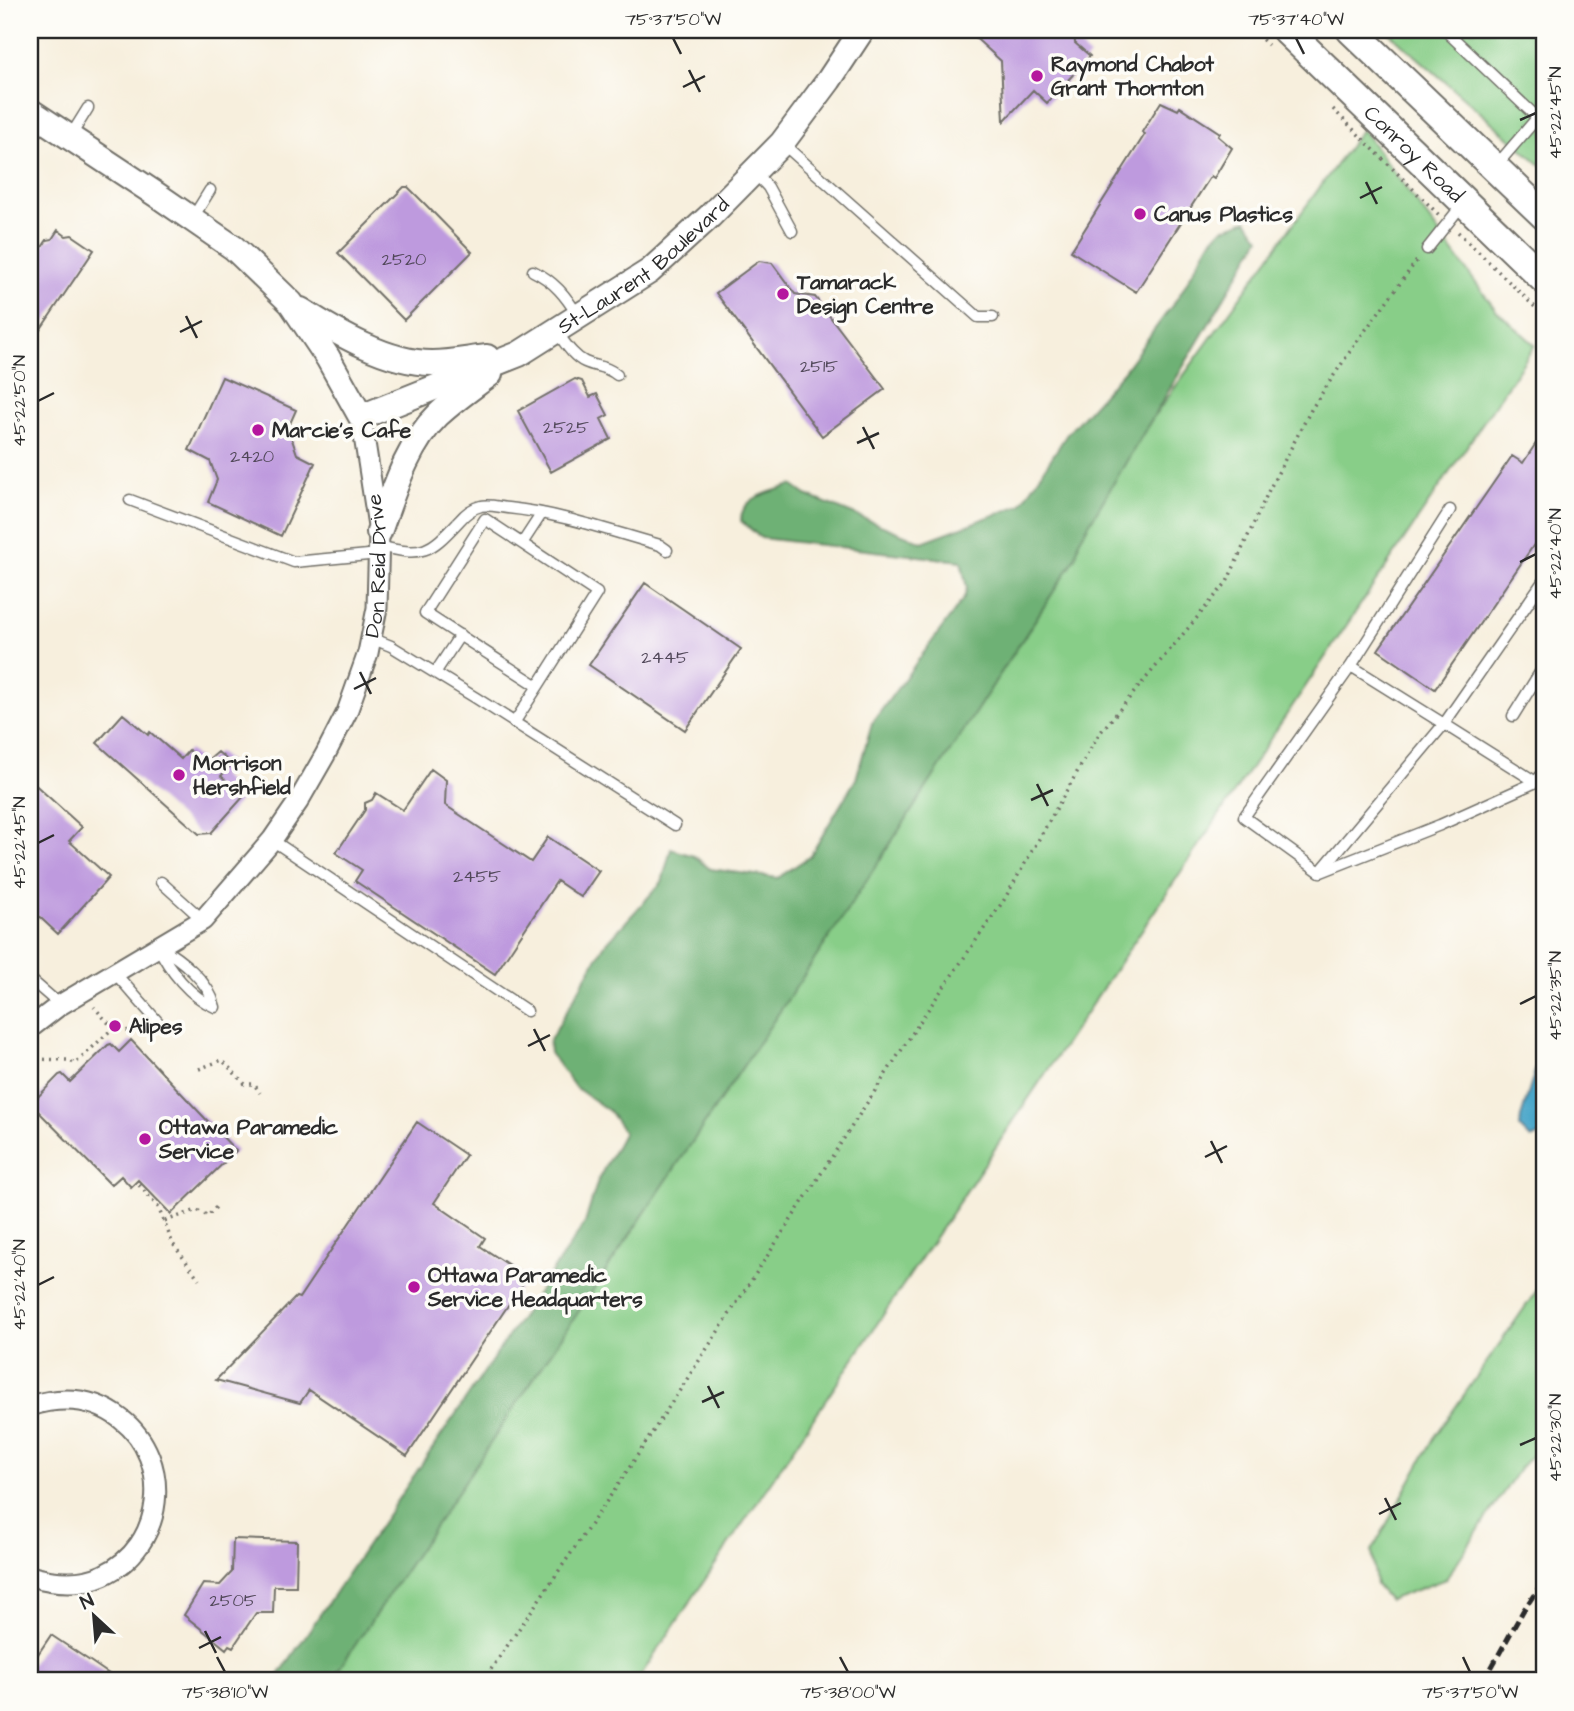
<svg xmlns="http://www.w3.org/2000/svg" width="1574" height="1711" viewBox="0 0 1574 1711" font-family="'Architects Daughter',sans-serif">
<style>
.green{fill:#88ce88;stroke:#5a7c5a;stroke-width:2}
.forest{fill:#6eb174;stroke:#4c6e50;stroke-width:2}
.water{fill:#4aa6c9;stroke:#3a687a;stroke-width:2}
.building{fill:#be9ade}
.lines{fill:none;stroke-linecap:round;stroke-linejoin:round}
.service-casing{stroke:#727069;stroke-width:13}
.minor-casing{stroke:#727069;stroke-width:23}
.tertiary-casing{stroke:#727069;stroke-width:28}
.secondary-casing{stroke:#727069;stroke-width:32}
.path{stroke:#727069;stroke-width:3.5;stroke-dasharray:2 5;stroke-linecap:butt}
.service{stroke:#fff;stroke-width:10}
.minor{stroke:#fff;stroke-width:19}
.tertiary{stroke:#fff;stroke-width:24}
.secondary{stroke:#fff;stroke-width:28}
.rail{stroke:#2b2b2b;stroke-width:5;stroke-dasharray:10 5;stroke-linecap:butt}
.ticks{fill:none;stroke:#2b2b2b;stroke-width:2.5}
.poi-dot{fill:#b5179e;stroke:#fdfcf7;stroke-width:2.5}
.labels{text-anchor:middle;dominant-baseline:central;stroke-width:7;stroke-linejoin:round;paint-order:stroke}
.number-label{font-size:18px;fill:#504758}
.poi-label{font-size:21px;font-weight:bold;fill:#2b2b2b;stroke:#fdfcf7;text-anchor:start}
.street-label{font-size:21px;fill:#2b2b2b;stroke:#fdfcf7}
.neatline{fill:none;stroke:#2b2b2b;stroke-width:2.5}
.ticks-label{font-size:18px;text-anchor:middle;fill:#2b2b2b}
</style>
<rect width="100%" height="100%" fill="#fdfcf7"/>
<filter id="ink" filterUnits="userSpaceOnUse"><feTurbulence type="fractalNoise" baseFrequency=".0143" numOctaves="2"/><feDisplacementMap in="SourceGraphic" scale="14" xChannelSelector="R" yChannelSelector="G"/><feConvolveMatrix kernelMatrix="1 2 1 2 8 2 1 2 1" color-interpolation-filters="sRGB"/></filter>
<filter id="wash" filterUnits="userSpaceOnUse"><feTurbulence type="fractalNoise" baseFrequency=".00686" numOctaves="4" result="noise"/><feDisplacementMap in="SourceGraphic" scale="28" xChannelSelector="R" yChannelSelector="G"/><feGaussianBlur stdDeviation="1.57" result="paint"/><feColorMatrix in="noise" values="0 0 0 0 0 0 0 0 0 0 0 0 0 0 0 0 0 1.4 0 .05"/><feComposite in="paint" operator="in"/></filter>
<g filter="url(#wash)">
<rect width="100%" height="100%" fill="#f7efdd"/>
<path class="green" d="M1386,30h158v138z
M1362,129l134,181 39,35 -898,1336h-354l539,-806z
M1544,1280v162l-25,27 -73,110 -57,21 -13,-15 -4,-34 62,-113z"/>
<path class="forest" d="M1247,220l13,18 -181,303 -3,16 -241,372 -504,752h-56l310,-458 13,-43 26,-48 -15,-21 -34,-24 -25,-34 -1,-11 54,-95 59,-65 9,-33 23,7 16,13 68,9 32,-22 46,-77 16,-56 92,-125 3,-10 -6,-27 -200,-23 -20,-17c-1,-25 32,-29 51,-36l14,10 116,47 99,-37 46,-71 56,-62 56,-76 30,-53 13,-14z"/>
<path class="water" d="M1544,1042v91l-13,6 -11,-11 1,-11z"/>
<g id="blocks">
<path class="building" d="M992,30h82l1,13 15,13 -43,47 -14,-13 -29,31 -3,-60 -31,-28 23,-1z
M1161,102l17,8 2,-3 40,26 -2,3 14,12 -18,30 -3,-2 -75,116 -65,-41 74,-117 -3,-2z
M404,187h4l17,17 47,48 -68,68 -66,-67z
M58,230l8,6 6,-1 22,15 -64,95v-80l17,-25 5,-1z
M759,261l13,2 23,31 20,3 70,92 -63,47 -106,-143z
M222,377l74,33 -8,18 9,26 18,9 -34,73 -73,-34 9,-22 -7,-19 -21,-11z
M575,379l7,2 8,16 7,-3 11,21 -7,4 10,20 -60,33 -33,-61z
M1544,431v99l-109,159 -57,-39 134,-194 11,7z
M645,583l96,66 -56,81 -96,-65z
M123,714l25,21 2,-3 31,27 8,-9 15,14 14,-12 14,12 -11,12 23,20 -33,37 -12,1 -102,-91z
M431,769l15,11 -1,25 86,57 17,-25 51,34 -18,26 -24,-16 -62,93 -140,-93 7,-11 -26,-17 29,-43v-7l7,-3 4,-7 27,17z
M30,780l52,47 -13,14 40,36 -51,57 -28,-26z
M131,1040l105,111 -65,63 -33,-34 -7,7 -10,-11 -10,9 -80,-81 28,-29 3,-1 8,8 38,-37 3,-1 8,8z
M417,1122l49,33 -32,48 51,35 -5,8 47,31 -120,179 -98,-66 -9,13 -84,-23 80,-83 3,1z
M233,1539l64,2 -1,45h-22l-1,27h-17l-23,34 -4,-2 -3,4 -42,-34 19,-31 17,1 12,-13z
M51,1635l39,26 29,20h-89v-15z"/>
</g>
</g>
<g filter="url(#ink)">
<use href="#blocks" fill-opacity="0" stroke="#727069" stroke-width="2"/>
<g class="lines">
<g class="service-casing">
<path id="service" d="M1448,33l96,91
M70,137l18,-29
M782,143l196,174h15
M1495,167l42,-49
M754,172l14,15 24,44
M192,219l18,-29
M1427,249l35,-44
M533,271c21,10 33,25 45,45
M556,331c8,10 16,25 29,31 11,5 22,4 32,13
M130,500l164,62 85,-8
M485,519l112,74 -59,93 -113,-73z
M523,542l19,-29
M379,546c44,11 50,7 80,-25 6,-7 13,-13 22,-15 8,-2 18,1 27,2 51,5 102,23 152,37l7,5
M371,638l20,8 85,52 199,127
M1351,666l93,58 -124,148 -76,-55z
M1351,666l99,-156
M435,673l25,-38
M1513,716l31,-50
M514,723l24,-37
M1536,782l-92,-58 100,-144
M272,840l255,171
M1321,872l119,-47 96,-43 8,-11
M161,882l42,38
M158,946c23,13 51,35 57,61
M158,946c11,24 32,51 57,61
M114,972l44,50
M30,979l30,26"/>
</g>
<g class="minor-casing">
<g id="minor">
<path id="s1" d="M30,1028l30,-23 143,-85 69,-80 26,-38 27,-47 22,-43 21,-59 9,-45 2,-76 -18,-115"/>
<path d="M30,1406c32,-10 64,-8 91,13 53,41 44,128 -18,156 -24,11 -49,8 -73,1"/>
</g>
</g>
<g class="tertiary-casing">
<g id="tertiary">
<path id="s2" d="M30,111l127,84 77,53 57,55 37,55 33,59 158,-63 131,-83 60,-55 72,-73 47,-63 33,-50"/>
<path d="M301,310c36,23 87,53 131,53 18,0 37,-4 55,-6"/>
<path d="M379,532c14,-39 28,-87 59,-117 16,-15 35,-28 52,-41"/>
</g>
</g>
<g class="secondary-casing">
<g id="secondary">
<path id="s3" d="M1286,30l258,249"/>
<path d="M1351,30l193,185"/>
</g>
</g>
<path class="path" d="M1252,30l16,15
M1333,109l106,106
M1458,232l86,84
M113,1028l14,3 15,-11
M30,1059l39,1 6,4 38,-36 -19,-21
M199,1069l23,-9 23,24h9l6,9
M139,1185l19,22 15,37 26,35
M165,1221l32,-11 11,6 8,-9
M483,1681l137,-199 305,-468 79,-114 95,-166 128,-152 42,-92 43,-82 41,-61 65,-88"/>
<use href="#service" class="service"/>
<use href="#minor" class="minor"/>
<use href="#tertiary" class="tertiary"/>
<use href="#secondary" class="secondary"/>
<path class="rail" d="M1484,1681l39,-70 21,-31"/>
</g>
</g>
<path class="ticks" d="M673,38l8,16M1296,38l8,16M689,70l11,22M683,87l22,-11M1520,120l16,-7M1366,182l11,22M1360,198l22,-11M186,316l11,22M180,332l22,-11M38,401l16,-8M863,427l11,22M857,443l22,-10M1520,562l16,-8M360,672l11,22M354,689l22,-11M1037,784l11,22M1031,800l22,-10M38,843l16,-8M1520,1004l16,-8M534,1029l11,22M528,1046l22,-11M1211,1141l11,22M1205,1157l22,-11M38,1285l16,-8M708,1386l11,22M702,1402l22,-10M1520,1445l16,-7M1385,1498l11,22M1379,1514l22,-11M205,1631l11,22M199,1648l22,-11M217,1657l8,15M840,1657l8,15M1463,1657l7,15"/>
<g class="poi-dot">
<circle cx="1037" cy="76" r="7"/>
<circle cx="1140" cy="214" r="7"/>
<circle cx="783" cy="294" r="7"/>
<circle cx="258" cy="430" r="7"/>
<circle cx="179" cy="775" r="7"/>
<circle cx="115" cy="1026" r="7"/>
<circle cx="145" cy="1139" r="7"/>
<circle cx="414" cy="1287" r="7"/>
</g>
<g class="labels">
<g class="number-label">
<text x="404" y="259">2520</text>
<text x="819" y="366">2515</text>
<text x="566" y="427">2525</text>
<text x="252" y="456">2420</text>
<text x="665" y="657">2445</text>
<text x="477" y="876">2455</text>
<text x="233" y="1600">2505</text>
</g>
<g class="poi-label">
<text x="1051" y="64">Raymond Chabot<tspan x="1051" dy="24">Grant Thornton</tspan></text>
<text x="1154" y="214">Canus Plastics</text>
<text x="797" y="282">Tamarack<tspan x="797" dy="24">Design Centre</tspan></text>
<text x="272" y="430">Marcie's Cafe</text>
<text x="193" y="763">Morrison<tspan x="193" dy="24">Hershfield</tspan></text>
<text x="129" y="1026">Alipes</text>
<text x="159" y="1127">Ottawa Paramedic<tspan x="159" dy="24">Service</tspan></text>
<text x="428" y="1275">Ottawa Paramedic<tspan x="428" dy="24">Service Headquarters</tspan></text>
</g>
<g class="street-label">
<text stroke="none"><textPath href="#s3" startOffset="178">Conroy Road</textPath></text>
<text stroke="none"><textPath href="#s2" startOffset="782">St-Laurent Boulevard</textPath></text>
<text stroke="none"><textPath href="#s1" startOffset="609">Don Reid Drive</textPath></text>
</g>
</g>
<rect width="1574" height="1711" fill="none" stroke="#fdfcf7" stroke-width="77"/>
<g transform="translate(94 1616) rotate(334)" stroke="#fdfcf7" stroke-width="5" paint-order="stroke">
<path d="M0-5L12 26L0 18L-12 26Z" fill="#2b2b2b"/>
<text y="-10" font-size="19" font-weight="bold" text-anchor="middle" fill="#2b2b2b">N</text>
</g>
<rect x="38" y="38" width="1498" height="1634" class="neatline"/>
<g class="ticks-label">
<text x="673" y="25">75°37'50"W</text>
<text x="1296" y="25">75°37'40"W</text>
<text transform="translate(1555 113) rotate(-90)" y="6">45°22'45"N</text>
<text transform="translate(19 401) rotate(-90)" y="6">45°22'50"N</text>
<text transform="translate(1555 554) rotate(-90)" y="6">45°22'40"N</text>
<text transform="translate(19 843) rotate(-90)" y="6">45°22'45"N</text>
<text transform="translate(1555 996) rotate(-90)" y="6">45°22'35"N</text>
<text transform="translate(19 1285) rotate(-90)" y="6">45°22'40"N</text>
<text transform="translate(1555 1438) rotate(-90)" y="6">45°22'30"N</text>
<text x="225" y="1698">75°38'10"W</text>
<text x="848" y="1698">75°38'00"W</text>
<text x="1470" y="1698">75°37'50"W</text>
</g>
</svg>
